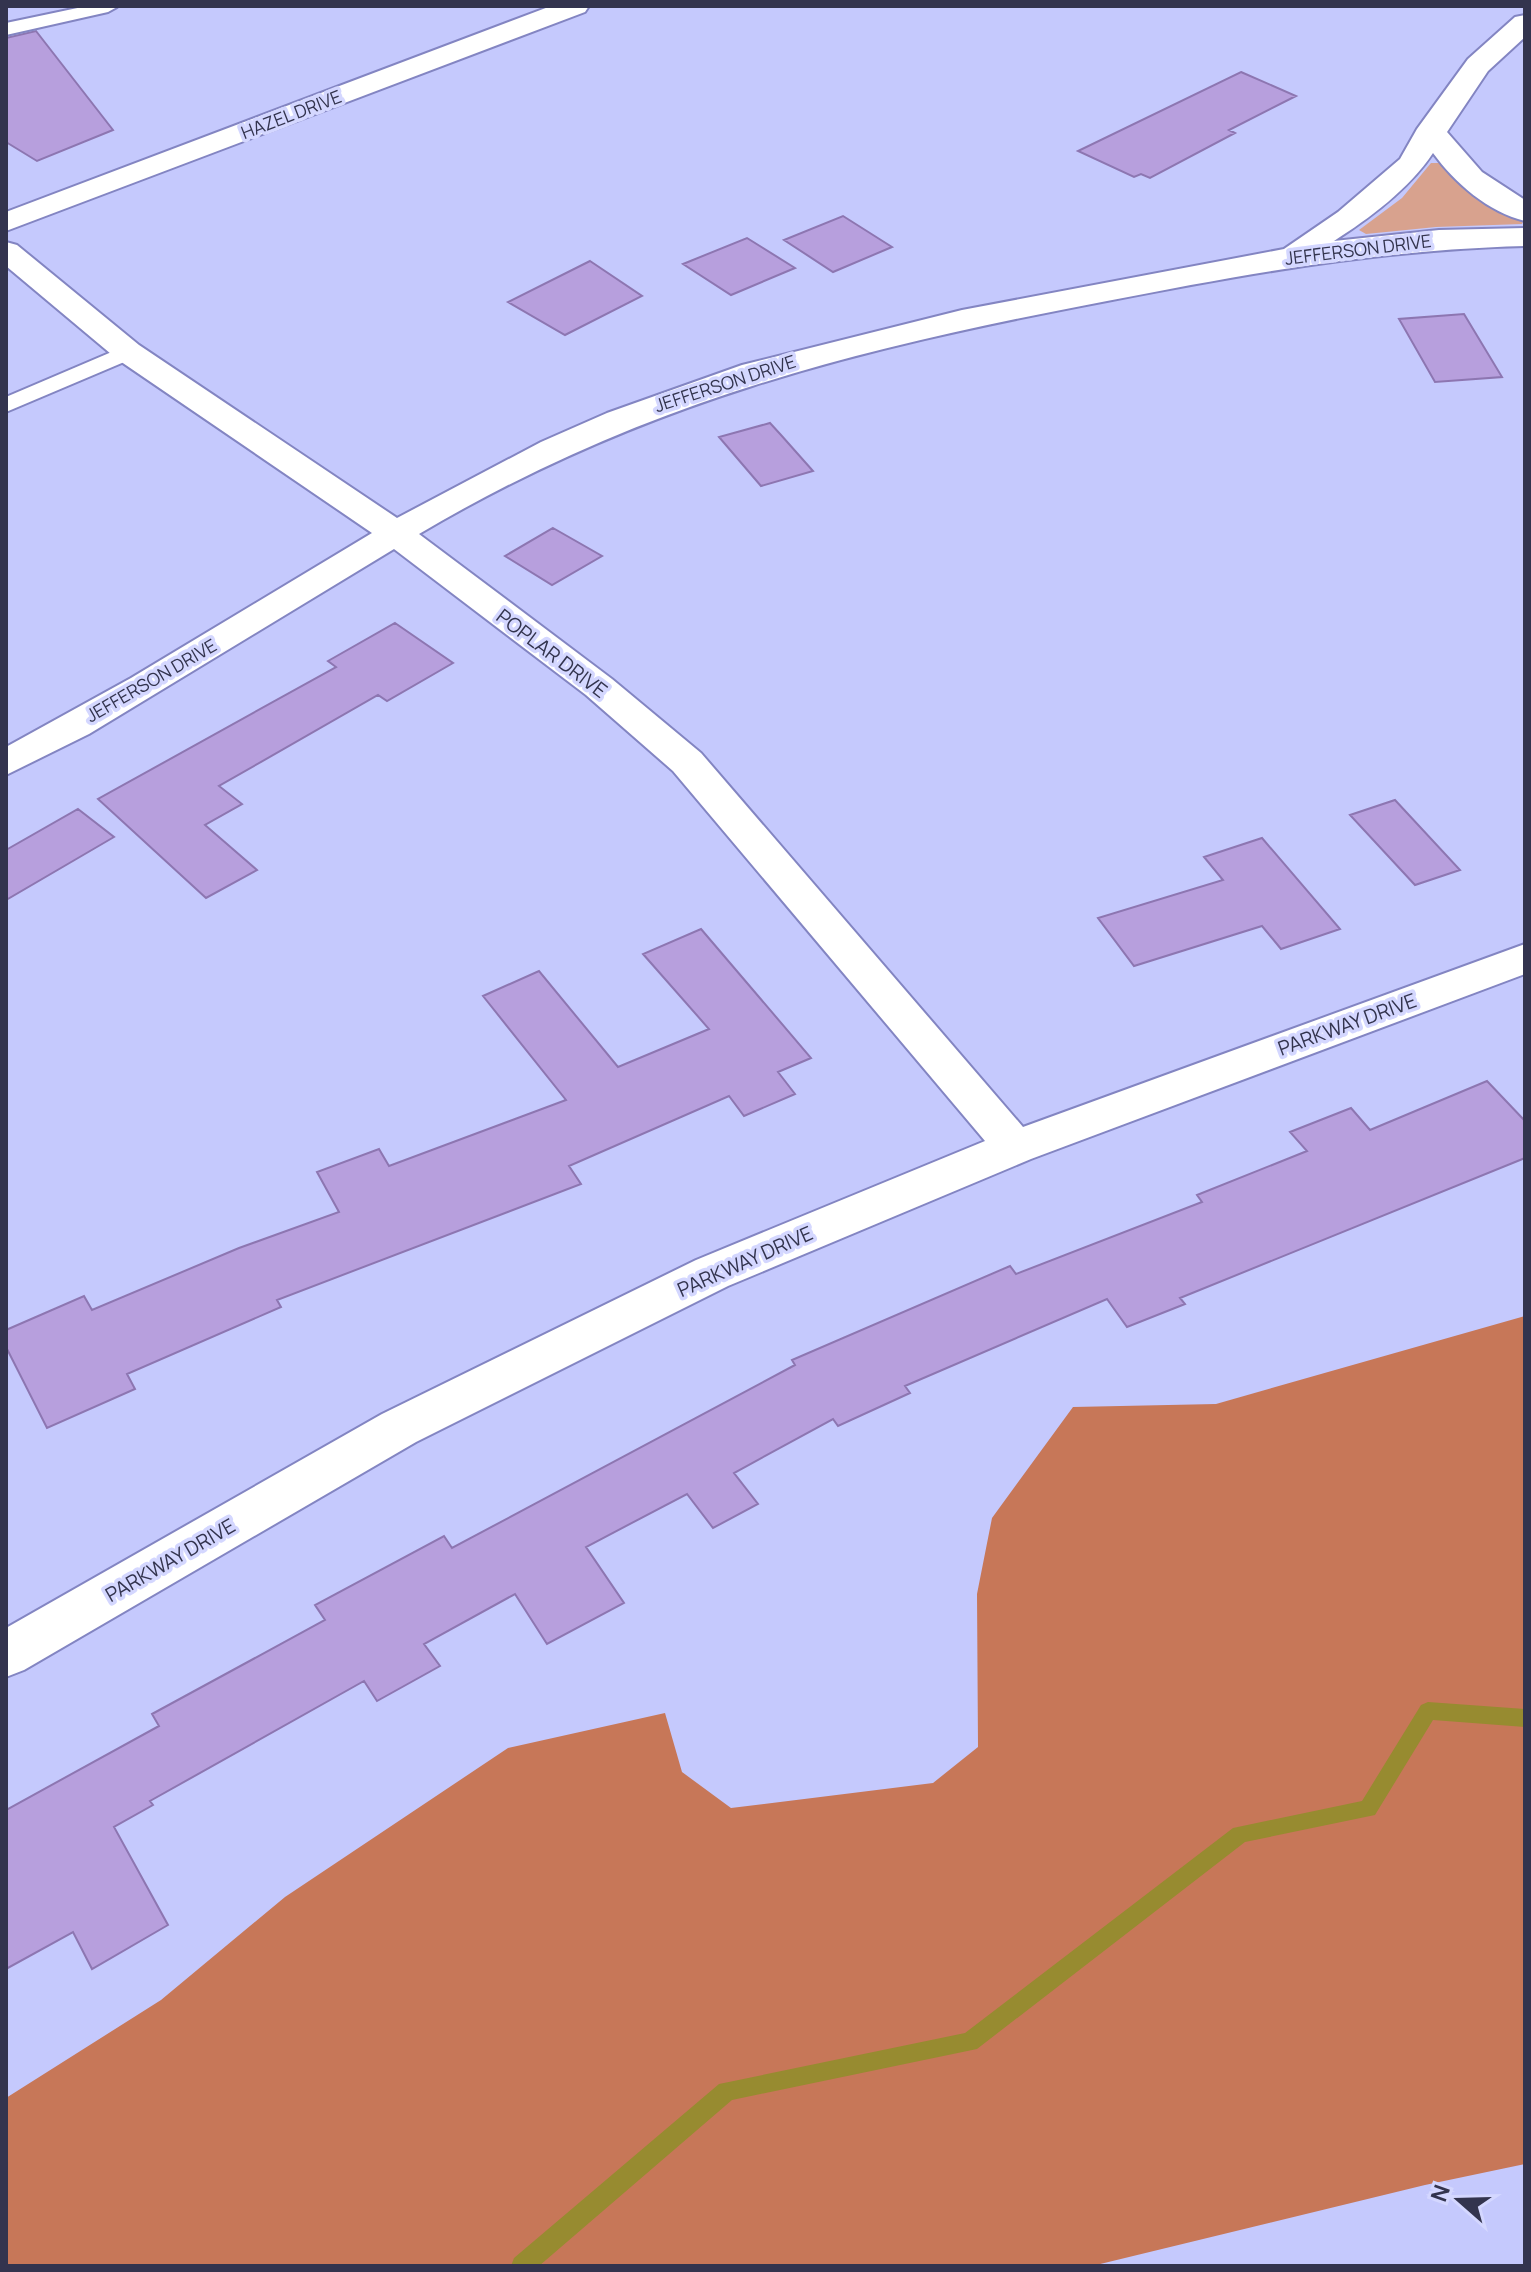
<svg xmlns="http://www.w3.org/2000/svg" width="1531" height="2272" viewBox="0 0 1531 2272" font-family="Manrope,sans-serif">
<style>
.green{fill:#d8a28e}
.forest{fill:#c77758}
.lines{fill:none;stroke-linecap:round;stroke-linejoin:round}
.stream{fill:#978b30;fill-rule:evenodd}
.building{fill:#b79fdd;stroke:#8d76b1;stroke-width:2}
.lane-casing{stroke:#8385c2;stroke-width:4}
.street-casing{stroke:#8385c2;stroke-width:4}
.lane{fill:#fff;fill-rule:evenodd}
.street{fill:#fff;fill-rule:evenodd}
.labels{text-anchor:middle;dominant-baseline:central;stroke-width:7;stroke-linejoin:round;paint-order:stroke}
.far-street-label{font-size:18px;fill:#33344e;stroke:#d4d7ff}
.street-label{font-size:20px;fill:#33344e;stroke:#d4d7ff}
</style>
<rect width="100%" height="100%" fill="#c5c9fd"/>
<path class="green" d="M1431,163h11l82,56 -2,5 -86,3 -70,7 -7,-4 43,-32z"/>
<path class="forest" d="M1525,1316v848l-100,21 -333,81h-1086v-168l155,-98 124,-103 223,-149 157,-35 17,59 49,36 202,-25 45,-36 -1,-153 15,-76 81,-111 143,-3z"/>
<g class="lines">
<path class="stream" d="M1428,1702l97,7v18l-92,-7 -58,95 -130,27 -268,207 -245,51 -193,166h-28l3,-8 205,-174 246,-51 268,-205 129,-27 59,-96z"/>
</g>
<path class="building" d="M36,31l77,99 -76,31 -31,-19v-104z
M1241,72l55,24 -67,34 6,3 -85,45 -9,-4 -7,3 -56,-26z
M843,216l49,31 -59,25 -49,-32z
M747,238l48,30 -64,27 -48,-31z
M590,261l52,35 -77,39 -57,-33z
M1464,314l38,63 -67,5 -36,-63z
M770,423l11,12 32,36 -52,15 -42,-49z
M553,528l49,28 -50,29 -47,-29z
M395,623l58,40 -66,38 -9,-6 -159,91 23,18 -37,21 52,45 -51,28 -108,-99 238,-132 -8,-6z
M1395,800l65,70 -45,15 -65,-70z
M78,809l36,28 -108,63v-50z
M1262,838l78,91 -59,20 -19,-23 -128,40 -36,-48 125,-38 -19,-23z
M701,929l110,129 -33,14 17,22 -51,22 -15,-20 -160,70 12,18 -304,116 4,7 -154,67 8,15 -88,39 -41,-81v-17l78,-34 8,14 147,-62 100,-36 -22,-40 62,-23 10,17 177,-66 -83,-104 56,-25 79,96 91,-38 -66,-75z
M1487,1081l38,40v37l-345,140 5,6 -58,23 -20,-28 -202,87 5,7 -72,33 -5,-7 -99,54 24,31 -45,24 -26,-34 -101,53 38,56 -77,41 -32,-50 -91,50 16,22 -63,35 -13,-20 -214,120 3,4 -39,22 54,98 -76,44 -19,-37 -67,37v-159l153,-84 -7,-12 173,-94 -10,-15 129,-69 8,12 343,-183 -3,-5 218,-94 6,8 186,-72 -5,-7 110,-44 -17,-19 61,-24 19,22z"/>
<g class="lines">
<g class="lane-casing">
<path id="lane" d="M87,6l30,1 -9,5 -102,23v-12z
M128,345l11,7 -3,5 -130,55v-15z"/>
</g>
<g class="street-casing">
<path id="street" d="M551,6h38l-4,6 -579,219v-19z
M1525,15v22l-37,34 -41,61 35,40 43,28v21c-37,-9 -70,-38 -92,-68 -24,36 -63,65 -99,88l105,-11 86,-2v18c-148,4 -274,27 -418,55 -252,48 -465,101 -688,233l193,145 89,74 322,374 502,-183v30l-494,185 -303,127 -312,156 -392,228 -18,7v-49l376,-214 314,-154 289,-119 -312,-370 -87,-76 -192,-146 -305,185 -83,41v-28l125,-69 241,-145 -255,-174 -111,-93v-24l11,3 122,100 258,173 144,-76 66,-29 135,-48 220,-55 322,-61 54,-37 62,-53 17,-30 51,-70 47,-42z"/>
</g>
<use href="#lane" class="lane"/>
<use href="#street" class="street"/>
</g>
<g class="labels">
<g class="far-street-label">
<text transform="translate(291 114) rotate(-21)">HAZEL DRIVE</text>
<text transform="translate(1358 249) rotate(-7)">JEFFERSON DRIVE</text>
<text transform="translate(725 383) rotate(-18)">JEFFERSON DRIVE</text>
<text transform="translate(151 680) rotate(-30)">JEFFERSON DRIVE</text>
</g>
<g class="street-label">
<text transform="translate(552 653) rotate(37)">POPLAR DRIVE</text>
<text transform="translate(1347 1024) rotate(-20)">PARKWAY DRIVE</text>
<text transform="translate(745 1261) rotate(-24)">PARKWAY DRIVE</text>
<text transform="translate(170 1560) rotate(-30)">PARKWAY DRIVE</text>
</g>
</g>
<rect width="1531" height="2272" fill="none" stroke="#33344e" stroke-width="16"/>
<g transform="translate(1459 2200) rotate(290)" stroke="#d4d7ff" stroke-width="6" paint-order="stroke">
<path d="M0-6L14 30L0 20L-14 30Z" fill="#33344e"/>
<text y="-12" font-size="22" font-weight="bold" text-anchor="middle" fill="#33344e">N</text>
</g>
</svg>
